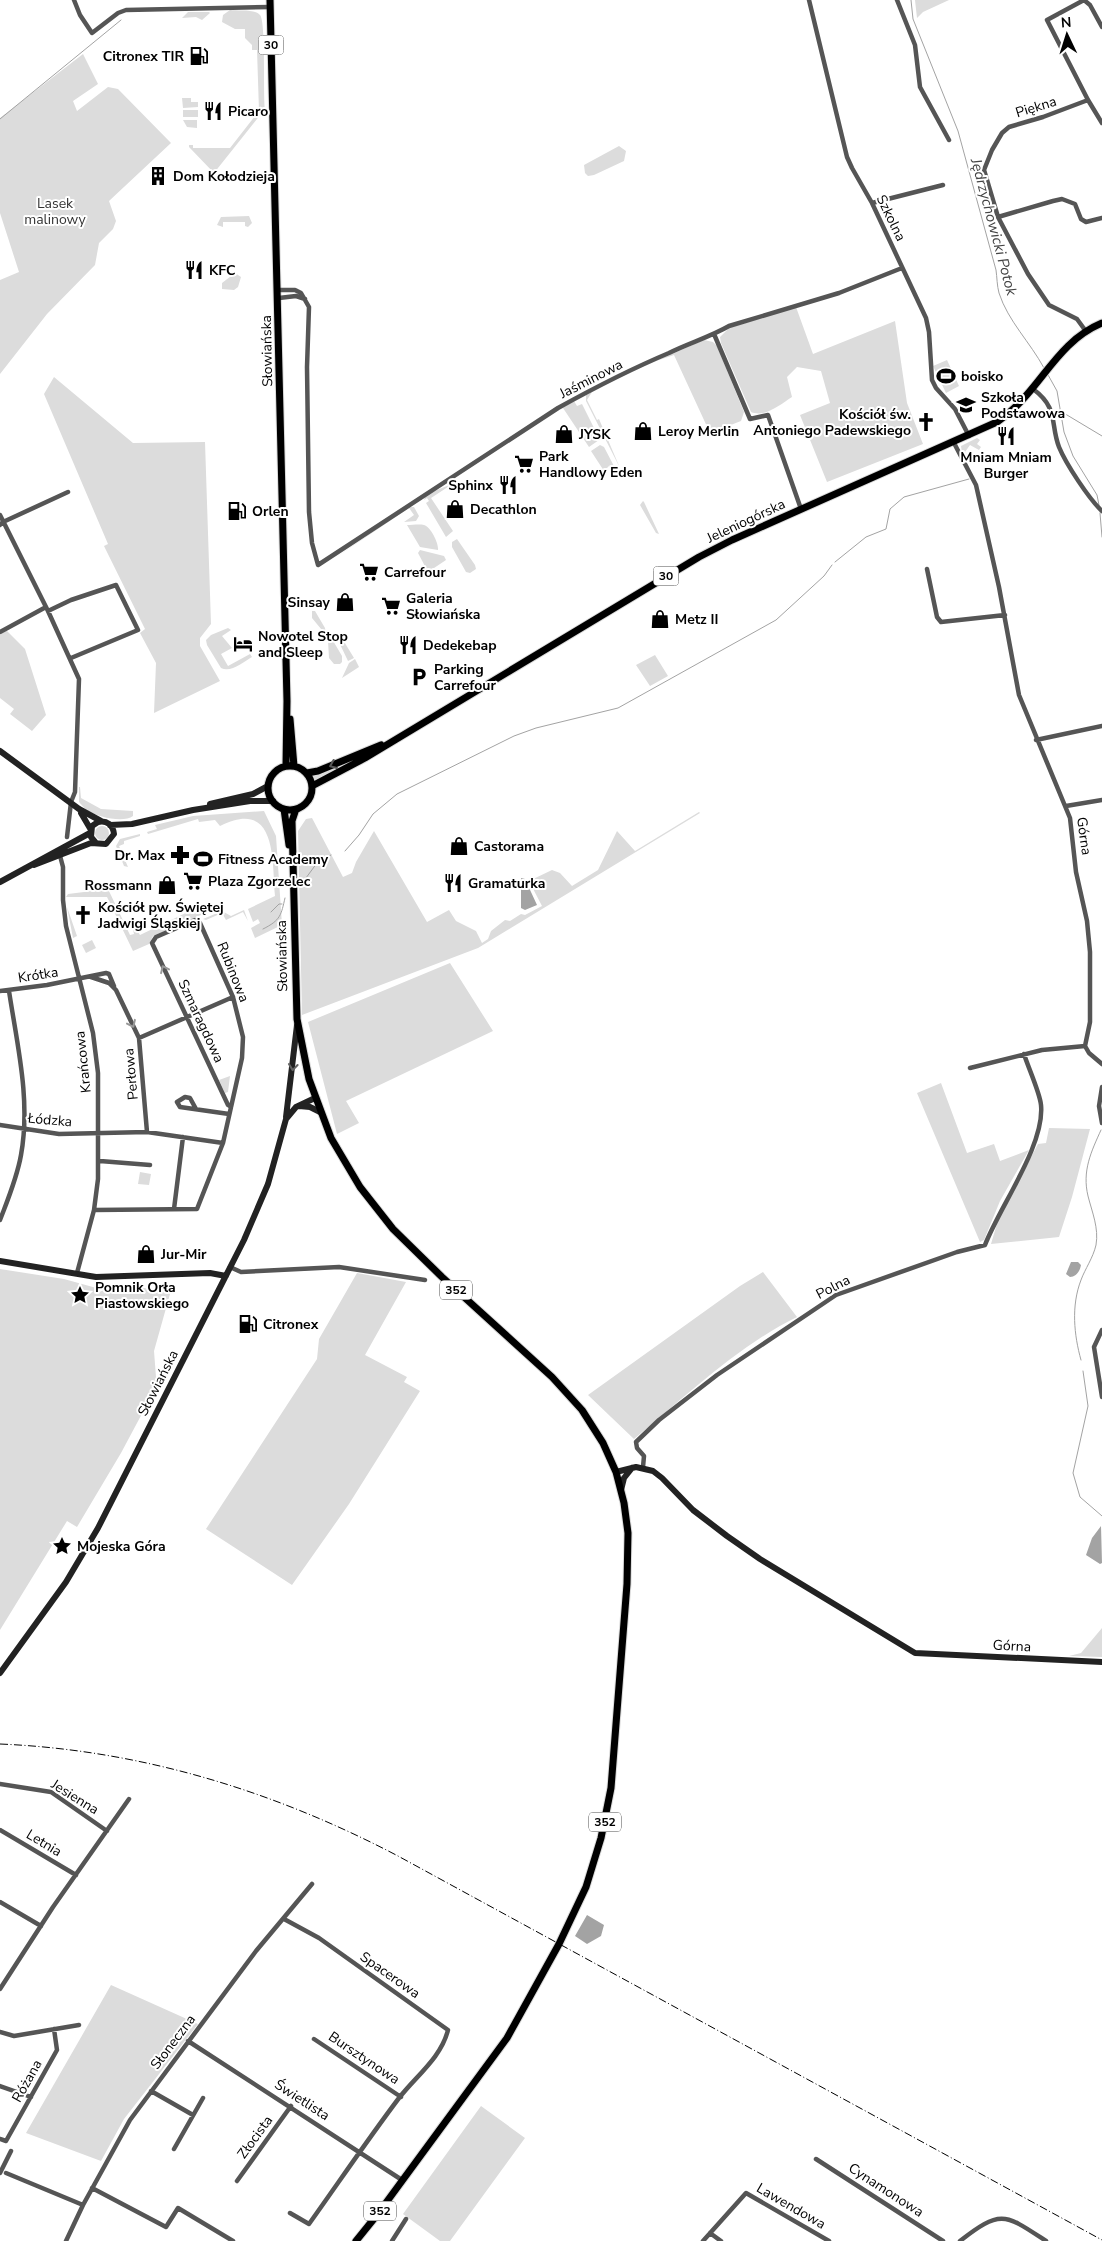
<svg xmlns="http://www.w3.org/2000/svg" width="1102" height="2241" viewBox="0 0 1102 2241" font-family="'Nunito Sans',sans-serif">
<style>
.green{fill:#dcdcdc}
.water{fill:#a3a3a3}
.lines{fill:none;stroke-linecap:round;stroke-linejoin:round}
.stream{stroke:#a3a3a3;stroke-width:1}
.primary-casing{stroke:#dbdbdb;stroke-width:9}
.street{stroke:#555;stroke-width:4.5}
.secondary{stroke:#222;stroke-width:6}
.primary{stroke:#000;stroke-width:7}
.rail{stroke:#000;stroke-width:1;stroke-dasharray:8 2.5 1 2.5;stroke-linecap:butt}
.oneway{stroke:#595959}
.oneway2{stroke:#999}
.oneway3{stroke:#646464}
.labels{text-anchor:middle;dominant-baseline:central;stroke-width:4;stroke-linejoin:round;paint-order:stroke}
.shield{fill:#fff;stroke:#4c4c4c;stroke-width:1}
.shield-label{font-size:12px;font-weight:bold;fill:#000}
.poi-label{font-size:14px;font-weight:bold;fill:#000;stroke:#fff;text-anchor:start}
.street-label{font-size:14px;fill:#000;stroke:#fff}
.park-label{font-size:14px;fill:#333;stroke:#fff}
.water-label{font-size:15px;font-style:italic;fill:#444;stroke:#fff}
</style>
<rect width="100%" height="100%" fill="#fff"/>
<path class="green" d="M915,0h34l-26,12 -6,6z
M230,10c8,1 26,-1 30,5 6,7 3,78 5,94l-51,64 -25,-26v-2h4v3h37l29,-37 -2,-61h-5v-5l-7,-7v-9h-10l-13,-7 1,-7z
M188,12h21l1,1 -8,7 -6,-3 -14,1z
M83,54l15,30 -25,17 4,10 31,-24 10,2 53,54 -62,58 7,20 -3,8 -14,14 -4,22 -48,49 -47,60v-94l19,-8 -19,-59v-95z
M182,98h9v4h7v5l-15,1z
M183,110h15v7h-15z
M183,120h14v8l-10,-1z
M619,146l7,5 -2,10 -30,14 -6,1 -3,-3 -1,-8z
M249,216l3,7 -4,4 -3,-1v-4h-22v5l-6,-2 4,-8z
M235,273l6,4 -3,10 -4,3 -12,-1v-6z
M796,307l17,47 82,-33 12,82 16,41 -96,38 -27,-67 30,-12 -9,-32 -24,-4 -10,10 5,20c-11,7 -27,21 -41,15l-30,-69 -1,-6 9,-9z
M704,340l9,2 4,4 27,66 -3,9 -31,12 -36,-78 -18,6z
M947,360l12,26 -13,7 -13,-27z
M54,377l79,66 72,-1 6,182 -11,14v8l20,35 -66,32 2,-50 -16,-30 5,-4 -41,-83 4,-2 -64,-150z
M592,392l-5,8 10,20 2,-1 21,49 -34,-67v-6z
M574,401l3,5 5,-2 16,32 1,4 -10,7 -26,-39 -4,2z
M977,438l3,2 -3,4 4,3 -2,3 -9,-5 -5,7 7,8 -4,1 -6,-8 -1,-7z
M600,445l4,2 12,23 -3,2 -4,-6 -5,5 -13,-20z
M454,483l-23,15 22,33 -7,6 -20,-34 3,-2 -2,-3 -3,2 1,-3c8,-7 19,-9 29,-14z
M643,501l1,1 15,32 -3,-1 -16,-28z
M409,507h5l5,9 -3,5 -12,1 10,-7 -5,-7 -77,52z
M407,525c5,0 13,-1 17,0 7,2 15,19 14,25l-18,-3z
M457,539l18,26 1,4 -6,4 -4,-1 -14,-25v-5z
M420,550l24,6 2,4 -18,12 -10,-19z
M312,611h3l10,17 1,7 -14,-17z
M228,628l3,2 -9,6 10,12 -11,6 7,12 22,-12 2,3c-9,5 -21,16 -31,11l-14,-23 -1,-5 5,-5z
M6,630l19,19 21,66 -14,16 -22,-17 4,-5 -14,-11v-63z
M340,635l14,23 -6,3 -11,-23z
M332,639l10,17v6l-2,2h-6l-5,-6 -1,-17z
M655,655l13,21 -18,10 -14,-21z
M355,659l4,8 -17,11 7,-15z
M348,761l2,4 -36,17 -3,-6z
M79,787h1l1,11 20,11 32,2v5c-9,7 -36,1 -45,-5 -3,-2 -6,-6 -9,-9z
M264,811l12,25 6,89 -27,13 -4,-10 9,-5 -2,-4 -5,3 -5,-13 27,-13c-3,-37 2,-98 -55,-70l-5,-6 -16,2 -1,-3 -50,15 -1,-2 10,-3 -2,-4 38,-9z
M699,812l1,1 -222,135 -176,67 -4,-184 8,-12 6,-1 31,59 9,-4 4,-11 18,-31 53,91 22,-12 7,11 20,10 6,12 6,-4 3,-8 14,-11 5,1 11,-7 4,1 17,-9 -13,-25 23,-11 8,3 12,13 26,-16 19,-39 18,20z
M95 833a7 7 0 1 1 14 0a7 7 0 1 1-14 0Z
M140,834v2l-16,5v3l-5,2 9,21 -4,-1 -8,-20 4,-7z
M108,889l22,46 4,-1 -1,-4 3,-1 4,6 56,-27 7,9 -2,-2 -48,21 -4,8 -16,7 -26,-54h-41l2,-3z
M67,907l10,29 -4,2z
M244,910l4,11 -5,-9 -17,8 -4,-7 -16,7 -3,-1 19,-8 9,5z
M92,940l4,8 -10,5 -4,-8z
M450,963l43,68 -147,70 13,22 -22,11 -29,-112z
M230,1076l-2,16 -3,1 -6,-13z
M941,1083l26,70 27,-9 6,17 29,-11 -29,51 -16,39 -4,2 -63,-149z
M1049,1128l41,1 -18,68 -13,40 -68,7 8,-27 39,-73 8,-1z
M140,1172l11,2 -2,11 -11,-1z
M0,1269l64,10 36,10 -2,4c20,-12 49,-4 70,-1l2,2 -16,57 2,26 4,3 -39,73 -44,74 -10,-6 -67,109z
M763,1272l34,45c-58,28 -113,81 -163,122l-46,-44 152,-109z
M357,1273l49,9 -41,73 42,22 -3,5 16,9 -71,113 -57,81 -86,-56 111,-170 2,-20z
M1102,1628v29l-33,-1 12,-3z
M111,1985l87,39 -74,95 -23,42 -75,-28z
M481,2106l44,32 -75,103h-10l-37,-27z"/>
<path class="water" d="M521,878l4,1 12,26 -12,5 -4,-2z
M1071,1262h7l3,3c-1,6 -5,12 -11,12l-4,-3z
M1101,1526l1,37 -2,1 -14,-9 6,-17z
M587,1915l17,10 -3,11 -14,8 -12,-8z"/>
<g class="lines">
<path class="stream" d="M911,0l2,19 45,112 38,139c1,7 1,16 3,23 9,28 31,49 45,75
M0,119l121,-99
M1047,373l10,18 7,41 9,24 24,39 2,10
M1062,412l40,24
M1100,513l2,24
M835,562l31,-25 20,-8 4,-20 14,-12 65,-18
M345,851l14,-16 14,-21 24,-20 117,-58 22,-8 82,-20 158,-88 48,-44 8,-11
M300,886l17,-23 14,-8
M271,912l8,-8h3
M263,929c18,-9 18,-14 22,-31
M1081,1360c-7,-25 -10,-54 0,-80 4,-11 12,-22 15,-35 3,-17 -4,-33 -8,-49 -6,-25 3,-44 13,-66
M1083,1371l5,35 -15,67 7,24 22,19"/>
<g class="primary-casing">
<path id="primary" d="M270,0l17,701 -1,65
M290,719l4,47
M268 788a22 22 0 1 1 44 0a22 22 0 1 1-44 0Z
M307,773l11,-2 63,-26
M312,786l53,-28 334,-201 33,-17 265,-118c43,-29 57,-79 105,-99
M284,809l5,36
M296,809l-4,12 5,198 12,60 22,59 29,49 33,42 49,48 110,100 30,33 21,33 13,29 8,31 4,30 -1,51 -16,204 -10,50 -15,49 -27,57 -52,94 -130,177 -21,26"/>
</g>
<path class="street" d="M74,0l6,15 12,18 26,-20 8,-3 144,-3
M809,0l38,157 5,11 20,35 54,115 3,14 3,48 4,8 19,21 14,27
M897,0l18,45 5,42 29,53
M1084,0l-37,20 41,80 14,23
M1084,0l6,5 12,22
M872,203l71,-18
M998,217l55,-16 9,-2 13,5 6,15 5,3 16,-4
M278,290h17l6,3 8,14 -2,60 2,145 3,31 6,22 240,-157c36,-20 73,-39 111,-55 20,-10 41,-16 60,-27l110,-33 63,-25
M279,298l17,-2 9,3
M1085,330l-8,-11 -28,-14 -21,-31 -30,-57 -14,-47 8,-20 10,-17 7,-6 34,-10 45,-17
M714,334l36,85 18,-4 33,94
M1033,389c26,19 17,35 26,58 7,17 30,52 43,64
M954,443l22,42 23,102 20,108 51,123 6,54 11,49 3,31v70l-5,24 4,7 13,11
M0,515l48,96 31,68 -4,113 -4,10 -4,35
M0,525l3,-3 65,-30
M927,569l10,48 4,5 64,-7
M48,611l23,-11 45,-15 22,45 -67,28
M0,632l46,-25
M1036,740l66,-14
M1066,806l36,-6
M59,852l4,15v33l3,26 27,107 5,40v106l-4,31 -17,63
M91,977l18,6 7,7 23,48 8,94
M0,991l47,-6 59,-12 3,1 5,12
M139,1038l94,-41
M970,1068l72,-18 43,-4
M1102,1087l-3,19 3,17
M196,1109l-6,-11 -5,-1 -8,5 3,5 49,7
M0,1125l59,9 88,-2 76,11 -26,66 -103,1
M223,1143l19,-85 1,-21 -10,-40 -33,-74 -5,-3 -39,17 -4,6 76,162 3,2
M100,1161l50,4
M174,1209l9,-72
M0,1220c8,-21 17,-42 21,-65 10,-55 -4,-111 -12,-164
M230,1267l11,5 98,-5 86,13
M1102,1330l-8,17 8,50
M643,1467l1,-11 -7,-8 -1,-6 23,-22 58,-45 119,-80 121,-43 28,-7c15,-39 60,-100 56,-140 -1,-12 -13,-38 -17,-51
M0,1784l51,8 56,39
M0,1830l76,45
M0,1902l41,24
M284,1919l35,19 129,92c-7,28 -32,46 -49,68 -31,41 -60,84 -90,126l-19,-11
M0,1989l53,-82 76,-108
M0,2032l14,4 65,-11
M314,2039l87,58
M188,2041l214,139
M0,2086l31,11
M151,2091l42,24
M0,2139l6,2 51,-91 -3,-21
M174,2149l29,-51
M816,2159l127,82
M0,2173l11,-22
M6,2173l77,32
M237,2181l54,-75
M92,2188l74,39 12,-19 55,33
M710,2233l11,8
M66,2241l17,-36 47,-85 126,-169 56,-67
M392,2241l14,-22
M703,2241l43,-48 83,48
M960,2241c41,-32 45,-27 86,0"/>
<path class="secondary" d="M0,751l79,58 22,12
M210,804l43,-10 15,-8
M81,813l10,17
M110,825l22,-1 61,-14 57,-9h23
M34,865l57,-22 15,1 8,-10c-1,-9 -7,-14 -16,-12l-6,4 -1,11 5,6
M0,882l90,-49
M299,1106l11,1 10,5
M286,1117l11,-92
M0,1261l96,16 114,-4 16,3
M616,1472l20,-5 17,4 9,7 31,32 34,26 33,23 155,94 187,9
M621,1490l3,-12 8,-10
M0,1673l66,-91 32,-54 146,-288 24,-56 18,-65 10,-12 19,-9"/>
<use href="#primary" class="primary"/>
<path class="rail" d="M0,1744c141,6 274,47 398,112l704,384"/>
</g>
<defs><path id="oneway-chevron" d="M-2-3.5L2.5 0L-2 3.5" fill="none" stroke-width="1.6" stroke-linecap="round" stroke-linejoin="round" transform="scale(1.25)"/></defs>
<use class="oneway" href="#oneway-chevron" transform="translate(333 765) rotate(157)"/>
<g class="oneway2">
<use href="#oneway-chevron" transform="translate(164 969) rotate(-115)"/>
<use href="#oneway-chevron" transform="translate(132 1024) rotate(65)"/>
</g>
<use class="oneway3" href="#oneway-chevron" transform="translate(293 1067) rotate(96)"/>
<defs>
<g id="fuel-bare" transform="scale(1.5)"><path d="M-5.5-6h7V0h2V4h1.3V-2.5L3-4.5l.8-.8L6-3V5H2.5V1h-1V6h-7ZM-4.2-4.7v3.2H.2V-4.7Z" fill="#000" stroke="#fff" stroke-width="2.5" paint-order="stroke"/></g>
<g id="restaurant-bare" transform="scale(1.5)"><path d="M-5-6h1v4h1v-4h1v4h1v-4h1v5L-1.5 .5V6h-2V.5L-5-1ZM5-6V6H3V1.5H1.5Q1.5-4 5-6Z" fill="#000" stroke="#fff" stroke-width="2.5" paint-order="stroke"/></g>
<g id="building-bare" transform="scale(1.5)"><path d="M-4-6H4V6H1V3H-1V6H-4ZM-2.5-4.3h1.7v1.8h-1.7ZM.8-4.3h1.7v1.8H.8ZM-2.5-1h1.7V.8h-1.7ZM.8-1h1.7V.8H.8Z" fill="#000" stroke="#fff" stroke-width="2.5" paint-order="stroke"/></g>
<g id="stadium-bare" transform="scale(1.5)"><path d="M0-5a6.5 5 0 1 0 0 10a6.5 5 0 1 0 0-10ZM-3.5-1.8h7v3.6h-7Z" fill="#000" stroke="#fff" stroke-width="2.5" paint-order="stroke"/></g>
<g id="school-bare" transform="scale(1.5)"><path d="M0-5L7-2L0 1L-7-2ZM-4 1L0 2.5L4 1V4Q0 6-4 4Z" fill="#000" stroke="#fff" stroke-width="2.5" paint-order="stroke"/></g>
<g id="church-bare" transform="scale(1.5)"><path d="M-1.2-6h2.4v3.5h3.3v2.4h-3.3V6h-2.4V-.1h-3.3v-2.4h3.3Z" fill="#000" stroke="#fff" stroke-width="2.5" paint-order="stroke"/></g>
<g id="shop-bare" transform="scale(1.5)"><path d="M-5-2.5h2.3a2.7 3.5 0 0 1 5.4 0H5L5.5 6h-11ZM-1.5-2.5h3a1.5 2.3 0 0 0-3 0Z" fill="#000" stroke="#fff" stroke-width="2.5" paint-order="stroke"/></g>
<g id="supermarket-bare" transform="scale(1.5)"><path d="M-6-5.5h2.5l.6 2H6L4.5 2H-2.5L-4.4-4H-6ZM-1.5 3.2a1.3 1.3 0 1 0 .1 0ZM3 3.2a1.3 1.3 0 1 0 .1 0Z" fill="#000" stroke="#fff" stroke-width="2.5" paint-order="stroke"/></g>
<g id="hotel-bare" transform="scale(1.5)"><path d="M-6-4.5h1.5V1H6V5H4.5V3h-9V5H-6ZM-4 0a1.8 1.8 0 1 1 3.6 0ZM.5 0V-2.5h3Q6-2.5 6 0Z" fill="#000" stroke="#fff" stroke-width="2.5" paint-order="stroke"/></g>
<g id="parking-bare" transform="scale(1.5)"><path d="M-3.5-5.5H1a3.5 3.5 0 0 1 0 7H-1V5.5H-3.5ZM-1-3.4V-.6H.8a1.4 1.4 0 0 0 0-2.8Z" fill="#000" stroke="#fff" stroke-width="2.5" paint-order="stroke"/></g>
<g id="pharmacy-bare" transform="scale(1.5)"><path d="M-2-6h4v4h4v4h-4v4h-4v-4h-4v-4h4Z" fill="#000" stroke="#fff" stroke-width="2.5" paint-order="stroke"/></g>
<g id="sight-bare" transform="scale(1.5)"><path d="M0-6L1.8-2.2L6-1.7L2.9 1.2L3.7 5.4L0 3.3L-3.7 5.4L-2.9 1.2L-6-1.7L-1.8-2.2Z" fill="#000" stroke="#fff" stroke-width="2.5" paint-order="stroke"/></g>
</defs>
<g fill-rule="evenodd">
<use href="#fuel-bare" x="199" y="56"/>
<use href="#restaurant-bare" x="213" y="111"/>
<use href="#building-bare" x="158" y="176"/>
<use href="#restaurant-bare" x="194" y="270"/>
<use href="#stadium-bare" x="946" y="376"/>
<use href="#school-bare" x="966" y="405"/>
<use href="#church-bare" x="926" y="422"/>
<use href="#shop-bare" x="643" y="431"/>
<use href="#shop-bare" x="564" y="434"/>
<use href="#restaurant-bare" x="1006" y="436"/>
<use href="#supermarket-bare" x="524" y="464"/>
<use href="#restaurant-bare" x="508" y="485"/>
<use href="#shop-bare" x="455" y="509"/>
<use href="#fuel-bare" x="237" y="511"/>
<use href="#supermarket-bare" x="369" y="572"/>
<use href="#shop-bare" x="345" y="602"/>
<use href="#supermarket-bare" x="391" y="606"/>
<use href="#shop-bare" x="660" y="619"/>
<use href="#hotel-bare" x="243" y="644"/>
<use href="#restaurant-bare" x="408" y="645"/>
<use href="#parking-bare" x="419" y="677"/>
<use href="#shop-bare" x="459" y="846"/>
<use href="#pharmacy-bare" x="180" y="855"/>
<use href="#stadium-bare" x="203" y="859"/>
<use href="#supermarket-bare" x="193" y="881"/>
<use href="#restaurant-bare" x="453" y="883"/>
<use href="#shop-bare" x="167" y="885"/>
<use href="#church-bare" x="83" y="915"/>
<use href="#shop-bare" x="146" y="1254"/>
<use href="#sight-bare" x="80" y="1295"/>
<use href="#fuel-bare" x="248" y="1324"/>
<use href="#sight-bare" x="62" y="1546"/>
</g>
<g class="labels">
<g class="shield">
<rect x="258.5" y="35.5" width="25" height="19" rx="4"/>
<rect x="653.5" y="566.5" width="25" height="19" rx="4"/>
<rect x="440" y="1280.5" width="32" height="19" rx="4"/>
<rect x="589" y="1812.5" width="32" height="19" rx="4"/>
<rect x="364" y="2201.5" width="32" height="19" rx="4"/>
</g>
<g class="shield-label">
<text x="271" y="45">30</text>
<text x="666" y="576">30</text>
<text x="456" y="1290">352</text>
<text x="605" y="1822">352</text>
<text x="380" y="2211">352</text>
</g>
<g class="poi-label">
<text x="184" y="56" text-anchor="end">Citronex TIR</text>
<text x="228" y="111">Picaro</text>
<text x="173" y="176">Dom Kołodzieja</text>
<text x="209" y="270">KFC</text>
<text x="961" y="376">boisko</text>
<text x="981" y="397">Szkoła<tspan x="981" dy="16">Podstawowa</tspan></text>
<text x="911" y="414" text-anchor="end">Kościół św.<tspan x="911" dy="16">Antoniego Padewskiego</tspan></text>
<text x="658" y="431">Leroy Merlin</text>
<text x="579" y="434">JYSK</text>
<text x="539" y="456">Park<tspan x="539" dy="16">Handlowy Eden</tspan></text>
<text x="1006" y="457" text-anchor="middle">Mniam Mniam<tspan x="1006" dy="16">Burger</tspan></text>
<text x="493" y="485" text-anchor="end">Sphinx</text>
<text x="470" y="509">Decathlon</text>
<text x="252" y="511">Orlen</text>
<text x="384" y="572">Carrefour</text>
<text x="406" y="598">Galeria<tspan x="406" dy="16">Słowiańska</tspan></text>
<text x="330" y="602" text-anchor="end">Sinsay</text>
<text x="675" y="619">Metz II</text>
<text x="258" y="636">Nowotel Stop<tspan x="258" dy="16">and Sleep</tspan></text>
<text x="423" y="645">Dedekebap</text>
<text x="434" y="669">Parking<tspan x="434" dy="16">Carrefour</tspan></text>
<text x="474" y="846">Castorama</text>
<text x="165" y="855" text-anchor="end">Dr. Max</text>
<text x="218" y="859">Fitness Academy</text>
<text x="208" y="881">Plaza Zgorzelec</text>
<text x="468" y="883">Gramaturka</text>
<text x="152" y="885" text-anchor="end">Rossmann</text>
<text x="98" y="907">Kościół pw. Świętej<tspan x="98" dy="16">Jadwigi Śląskiej</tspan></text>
<text x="161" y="1254">Jur-Mir</text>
<text x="95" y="1287">Pomnik Orła<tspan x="95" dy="16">Piastowskiego</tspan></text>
<text x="263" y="1324">Citronex</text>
<text x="77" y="1546">Mojeska Góra</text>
</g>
<g class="street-label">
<text transform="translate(1036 107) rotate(-17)">Piękna</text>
<text transform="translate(891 218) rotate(64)">Szkolna</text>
<text transform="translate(267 351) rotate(-91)">Słowiańska</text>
<text transform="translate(591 379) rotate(-27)">Jaśminowa</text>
<text transform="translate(746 521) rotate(-25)">Jeleniogórska</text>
<text transform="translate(1084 836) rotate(82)">Górna</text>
<text transform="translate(282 956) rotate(-91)">Słowiańska</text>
<text transform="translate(233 972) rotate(68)">Rubinowa</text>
<text transform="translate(38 975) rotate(-9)">Krótka</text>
<text transform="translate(201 1021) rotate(65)">Szmaragdowa</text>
<text transform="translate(83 1062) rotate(-96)">Krańcowa</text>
<text transform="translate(131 1074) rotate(-95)">Perłowa</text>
<text transform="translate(50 1120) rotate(5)">Łódzka</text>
<text transform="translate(833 1287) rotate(-27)">Polna</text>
<text transform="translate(158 1383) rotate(-63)">Słowiańska</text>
<text transform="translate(1012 1646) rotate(3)">Górna</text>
<text transform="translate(75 1797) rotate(32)">Jesienna</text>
<text transform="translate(44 1843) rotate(31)">Letnia</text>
<text transform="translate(390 1975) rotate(35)">Spacerowa</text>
<text transform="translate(173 2042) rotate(-53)">Słoneczna</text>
<text transform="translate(364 2058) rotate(34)">Bursztynowa</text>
<text transform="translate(27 2081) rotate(-61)">Różana</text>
<text transform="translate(302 2100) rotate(33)">Świetlista</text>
<text transform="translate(255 2137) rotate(-54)">Złocista</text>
<text transform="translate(886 2190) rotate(33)">Cynamonowa</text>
<text transform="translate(791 2206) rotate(30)">Lawendowa</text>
</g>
<g class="park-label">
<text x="55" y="203">Lasek<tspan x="55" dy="16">malinowy</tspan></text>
</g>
<g class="water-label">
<text transform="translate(994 227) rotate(75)">Jędrzychowicki Potok</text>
</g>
</g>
<g transform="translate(1067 35) rotate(356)" stroke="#ffffff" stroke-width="4" paint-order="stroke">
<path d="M0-4L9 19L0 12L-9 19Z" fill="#000000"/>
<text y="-8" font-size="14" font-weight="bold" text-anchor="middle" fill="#000000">N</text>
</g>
</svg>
